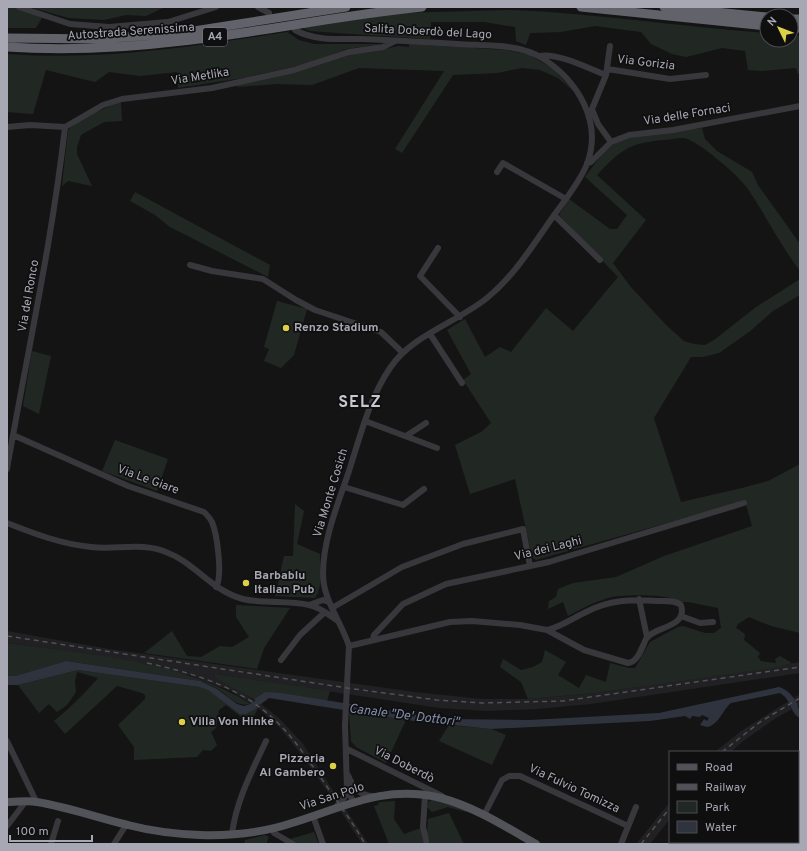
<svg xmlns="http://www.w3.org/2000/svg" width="807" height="851" viewBox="0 0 807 851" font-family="Overpass,sans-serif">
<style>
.built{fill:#212022}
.green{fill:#212824}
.water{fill:#2f333d}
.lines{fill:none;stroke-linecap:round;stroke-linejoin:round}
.canal{stroke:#2f333d;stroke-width:5.5}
.minor{stroke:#38383c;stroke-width:6}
.major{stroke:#525259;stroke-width:8}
.highway{stroke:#62626a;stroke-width:9}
.rail{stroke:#515157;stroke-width:1.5;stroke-dasharray:5 4;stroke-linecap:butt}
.poi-dot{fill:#dbd047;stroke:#0f0f10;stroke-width:1.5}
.labels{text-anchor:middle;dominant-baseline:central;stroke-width:3.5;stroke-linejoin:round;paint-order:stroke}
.shield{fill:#0f0f10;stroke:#797a83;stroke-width:1}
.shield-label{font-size:11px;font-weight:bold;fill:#a7a8b4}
.street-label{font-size:12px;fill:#a7a8b4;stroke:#0f0f10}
.poi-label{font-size:12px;font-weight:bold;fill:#a7a8b4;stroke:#0f0f10;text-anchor:start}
.water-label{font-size:13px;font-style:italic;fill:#828dab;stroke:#0f0f10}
.district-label{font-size:16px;font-weight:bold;letter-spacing:1px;fill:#c8c8d1;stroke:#0f0f10}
</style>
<rect width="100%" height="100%" fill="#141415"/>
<path class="built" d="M7,631l102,18 306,43 67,7h46l67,-6 205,-31v11l-209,31 -53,5 -51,2 -48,-3 -224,-34v4l25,13 21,13 18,14 24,26 33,51 2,-1 3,4 -6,4 -38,-53 -17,-21 -22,-20 -27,-17 -42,-16 -45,-11 -137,-21z
M800,694v11l-24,13 -34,24 -11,10h-16l26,-21z
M670,802v17l-20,25h-14z
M345,808l16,24 7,12h-6l-22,-34z"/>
<path class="green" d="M7,7h12l24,9 -7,12h-29z
M29,7h136l-19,9 -20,-1 -22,5 -35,-2z
M510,10c86,3 171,17 257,23v7h24v-5l9,1v38h-2l-2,-6 -34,3 -14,-1 -3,-19 -23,-3 -36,9 -14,-3 -21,-10 -10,-12 -46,-6 -34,6 -31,1 -4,12 -10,-4 -1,-14 -31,-5h-53l-1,17 -93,-6 -27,-2 -10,-4 97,-14z
M287,32l12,8 15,4h66l-33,5 -41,15 -63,14 -65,10 -1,-16 -37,4 -31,-4 -14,10 -49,-12 -13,44 -26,-2v-58c97,7 185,-7 280,-22z
M409,44l98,6 23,5 23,14 23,24 -18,-15 -18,-8 -18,-2 -25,5 -44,2 -51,78 -7,-4 49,-78 -85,-3 -47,17 -35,-1 -39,3 -3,-2 123,-34 23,-1 17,-4 11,1z
M121,102l1,19 -18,1 -23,13 -4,12v7l15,32 -24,-5 -6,5 6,-56c11,-11 38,-23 53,-28z
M702,128l3,11 12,12 35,21 6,13 42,59v27c-20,-26 -34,-55 -52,-82 -8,-12 -51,-50 -65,-51 -7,0 -14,2 -21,2 -35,4 -41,10 -65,35l49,45 -33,43 17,23 37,40 17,15 10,3 11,1 9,-5 42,-33 44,-28v16l-27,16 -24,21 -30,21 -16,4h-12l-37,61 27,84 61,-14 26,-7 32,-17v169l-29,-7 -22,-9 -11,7 -2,4 9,6 -1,6 16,13 -2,4 3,4 15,2 -1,-4 5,-3 12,7 -14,4 -183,26 -67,6 -7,-17 -21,-15 3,-8 18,11 12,-3 9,-5 3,-12 21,12 -8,13 21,13 7,-13 20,7 4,-19 19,5h6l15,-26 28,-15 5,-1 22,7h9l7,-5 -3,-20 -30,-6h-6c-12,-8 -59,-8 -74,-4 -14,4 -27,11 -40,18l-5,-14 -15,7 1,-8 7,-4 2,-8 15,-6 43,-6 48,-21 88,-30 -7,-25 -209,59 -4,-3 -17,-78 -45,15 -15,-49 26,-13 10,-9 -28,-43 8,-6 -24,-44 18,-11 20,38 15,-10 11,5 35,-44 27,23 45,-54 -59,-62 10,-16 41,30h7l10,-14 -42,-38c8,-11 16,-22 26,-31 19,-14 67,-14 91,-18z
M135,192l135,73 -2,12 -98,-50 -15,-12 -25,-14z
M277,301l30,8 -13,46 -13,13 -17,-7 5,-12 -5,-2z
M32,351l19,5 -12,58 -16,-8z
M115,440l53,19 -11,32 -55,-20z
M295,504l9,7 -7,33 23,10c-1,16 4,31 -5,44l-40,-2 9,-40h9z
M236,605l54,3 -26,40 -7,21 -113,-16 28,-22 15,25 14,1 19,-11 12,1 17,-10 -13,-20z
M7,643c81,12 172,16 244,61 -14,4 -22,-8 -33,-15 -6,-3 -12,-6 -18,-8l-134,-20 -51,15h-8z
M78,670l121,17 9,3 38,24 12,-6 -8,16 -24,-19 -7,5 -3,18 -5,4 6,13 -6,6 -8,-1 -6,7 -63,3v-13l-16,-22 27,-26v-4l-3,-2 -25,-7 -52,48 -11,-13c16,-13 31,-28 44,-43l-21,-6 -2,9 1,11 -9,13 -10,7 -8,-8 -10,9 -21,-28z
M215,674l115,17 -3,10 -62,-9 -11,7 -39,-21z
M349,711l57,9 -20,43 -30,-16 -5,-6z
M449,725l42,4 15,6 -14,30 -53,-24z
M432,800h5l30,10 -1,2 -18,-5 -16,5 -5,-5 2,-6z
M395,801l-1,18 10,15 17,-6 3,16h-35l-15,-38 4,-1 1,-3z
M449,813l15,31h-33l-4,-10 1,-15z
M314,832l5,12h-20l-9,-5z
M265,835l4,2 -3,7h-22l1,-4z"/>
<path class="water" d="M66,661l134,20 17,8 20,15 7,2 7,-2 7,4 -12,6h-6l-32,-24 -9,-3 -121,-17 -60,15h-11v-9h8z
M779,687c13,4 21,18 21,31 -10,-5 -8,-18 -20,-25l-49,10c-8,6 -12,22 -24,24l-7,-2 4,-6 3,2 2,-3 -7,-3 -2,2 -8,-1 -2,3 -5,-3 -35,5 -159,8 -85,-9 -137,-22 -8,6 -7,-5 11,-7 16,1 163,26 86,1 129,-7z"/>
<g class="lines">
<path class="canal" d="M248,709l16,-11"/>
<path class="minor" d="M19,7l51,17 39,3 59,-5 48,-15
M258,7l11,6
M295,30c20,11 43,9 66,9 32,1 64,3 96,5 28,2 60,-1 85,14 35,22 61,63 45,106 -8,20 -24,38 -37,57 -19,27 -37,56 -63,77 -31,25 -75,37 -97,70 -21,31 -30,69 -41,103 -11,33 -26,68 -26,103 0,26 18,47 26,72l-4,79 2,65 6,11
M610,46l-4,29 -14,34 6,15 13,18
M540,56c16,-4 50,13 66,19
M608,69l62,10 36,-4
M7,127l23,-2 35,2 38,-22 19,-6 90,-11 82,-18 55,-18 34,-5 12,-6
M587,163l4,-1 20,-20 18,-7 44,-5 127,-24
M497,172l6,-9 63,36
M554,215l46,45
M438,248l-18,28 40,41
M190,265l22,6 51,8 33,21 19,10 66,22 22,21
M430,334l32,49
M365,421l72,27
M13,435l115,51 76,26c3,3 6,6 8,10 5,12 11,54 4,65
M406,436l20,-13
M7,469c20,-115 45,-227 58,-342
M344,487l59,18 21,-16
M7,523c28,11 54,21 84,24 25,3 51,-5 75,5 29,11 46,39 77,47 21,5 45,1 66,6 11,2 20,10 29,16
M639,599l8,38
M309,605l14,-5 6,2
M332,608l70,-41 61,-23 60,-15 7,37
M681,616l19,7 13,-1
M373,639l1,-4 29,-31 43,-20 103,-22 195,-59
M349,646l101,-24 22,-1 48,4 27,5 37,20 44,13c10,-1 14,-16 18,-24 8,-13 42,-11 35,-34 -6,-5 -16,-4 -24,-4 -26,-2 -48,-1 -71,11 -13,6 -25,15 -39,18
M281,660l19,-25 25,-23
M7,741l29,60
M347,749l95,47
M348,775c5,13 11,20 24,21
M425,796l-2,31 4,17
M336,807l8,-9 3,-8
M484,815l18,-35 7,-4h11l108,50
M313,816l10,28
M7,826l19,-25
M272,829l2,4 19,11
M232,834c4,-33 20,-63 34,-93
M51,844l7,-23
M114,844l12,-19
M621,844l15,-37"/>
<path class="major" d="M7,802c10,0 21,-2 30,0 31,5 61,16 91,23 23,6 48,9 72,10 31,1 62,-2 92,-12 52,-16 93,-39 149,-25 34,9 65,29 95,46"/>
<path class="highway" d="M581,7l186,19
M664,7l103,10
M791,19h9
M791,28h9
M7,38l93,1 81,-6 165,-26
M7,47c58,4 117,1 175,-6 81,-9 159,-26 240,-34"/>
<path class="rail" d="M7,636l340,52 90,12 46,3 80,-2 237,-34
M147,663c50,11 97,25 133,62 16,16 28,35 41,53 15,22 31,43 44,66
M722,752l38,-30 40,-24
M641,844l29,-36"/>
</g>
<g class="poi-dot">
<circle cx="286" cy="328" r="4"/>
<circle cx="246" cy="583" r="4"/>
<circle cx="182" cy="722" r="4"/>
<circle cx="333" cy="766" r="4"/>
</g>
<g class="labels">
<rect class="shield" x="203" y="28" width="24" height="18" rx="3"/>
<g class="shield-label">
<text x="215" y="37">A4</text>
</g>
<g class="street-label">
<text transform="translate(131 32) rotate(-4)">Autostrada Serenissima</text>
<text transform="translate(428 32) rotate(3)">Salita Doberdò del Lago</text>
<text transform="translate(646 63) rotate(7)">Via Gorizia</text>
<text transform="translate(200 77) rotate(-9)">Via Metlika</text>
<text transform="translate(687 115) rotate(-9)">Via delle Fornaci</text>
<text transform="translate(29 296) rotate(-80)">Via del Ronco</text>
<text transform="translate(148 480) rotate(20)">Via Le Giare</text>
<text transform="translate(331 493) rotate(-73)">Via Monte Cosich</text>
<text transform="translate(548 549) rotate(-14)">Via dei Laghi</text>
<text transform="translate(404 765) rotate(27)">Via Doberdò</text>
<text transform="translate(574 789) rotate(25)">Via Fulvio Tomizza</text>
<text transform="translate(332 797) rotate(-18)">Via San Polo</text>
</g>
<g class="poi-label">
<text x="294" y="328">Renzo Stadium</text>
<text x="254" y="576">Barbablu<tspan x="254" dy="14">Italian Pub</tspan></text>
<text x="190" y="722">Villa Von Hinke</text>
<text x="325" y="759" text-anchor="end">Pizzeria<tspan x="325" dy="14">Al Gambero</tspan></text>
</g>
<g class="water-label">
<text transform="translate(404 716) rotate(7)">Canale "De' Dottori"</text>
</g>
<g class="district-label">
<text x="360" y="403">SELZ</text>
</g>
</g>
<rect width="807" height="851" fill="none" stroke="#a7a8b4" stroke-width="16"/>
<rect x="669" y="751" width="130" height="92" fill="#0f0f10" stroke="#4c4c52"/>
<rect x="677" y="764" width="20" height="6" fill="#525259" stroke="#4c4c52"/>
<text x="705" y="771" font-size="12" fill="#a7a8b4">Road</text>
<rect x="677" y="784" width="20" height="6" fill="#515157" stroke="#4c4c52"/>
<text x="705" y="791" font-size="12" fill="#a7a8b4">Railway</text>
<rect x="677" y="801" width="20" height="12" fill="#212824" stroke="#4c4c52"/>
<text x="705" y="811" font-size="12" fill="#a7a8b4">Park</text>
<rect x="677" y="821" width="20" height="12" fill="#2f333d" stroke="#4c4c52"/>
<text x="705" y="831" font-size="12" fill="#a7a8b4">Water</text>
<g transform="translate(779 28) rotate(313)"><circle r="19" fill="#0f0f10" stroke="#4c4c52"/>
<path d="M0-3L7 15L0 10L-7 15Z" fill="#dbd047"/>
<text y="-6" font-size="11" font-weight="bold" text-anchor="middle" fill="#a7a8b4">N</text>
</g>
<path d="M10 835v6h82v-6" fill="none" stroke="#a7a8b4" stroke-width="2"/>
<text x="16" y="835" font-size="12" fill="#a7a8b4" stroke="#0f0f10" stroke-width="3" paint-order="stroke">100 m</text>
</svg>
